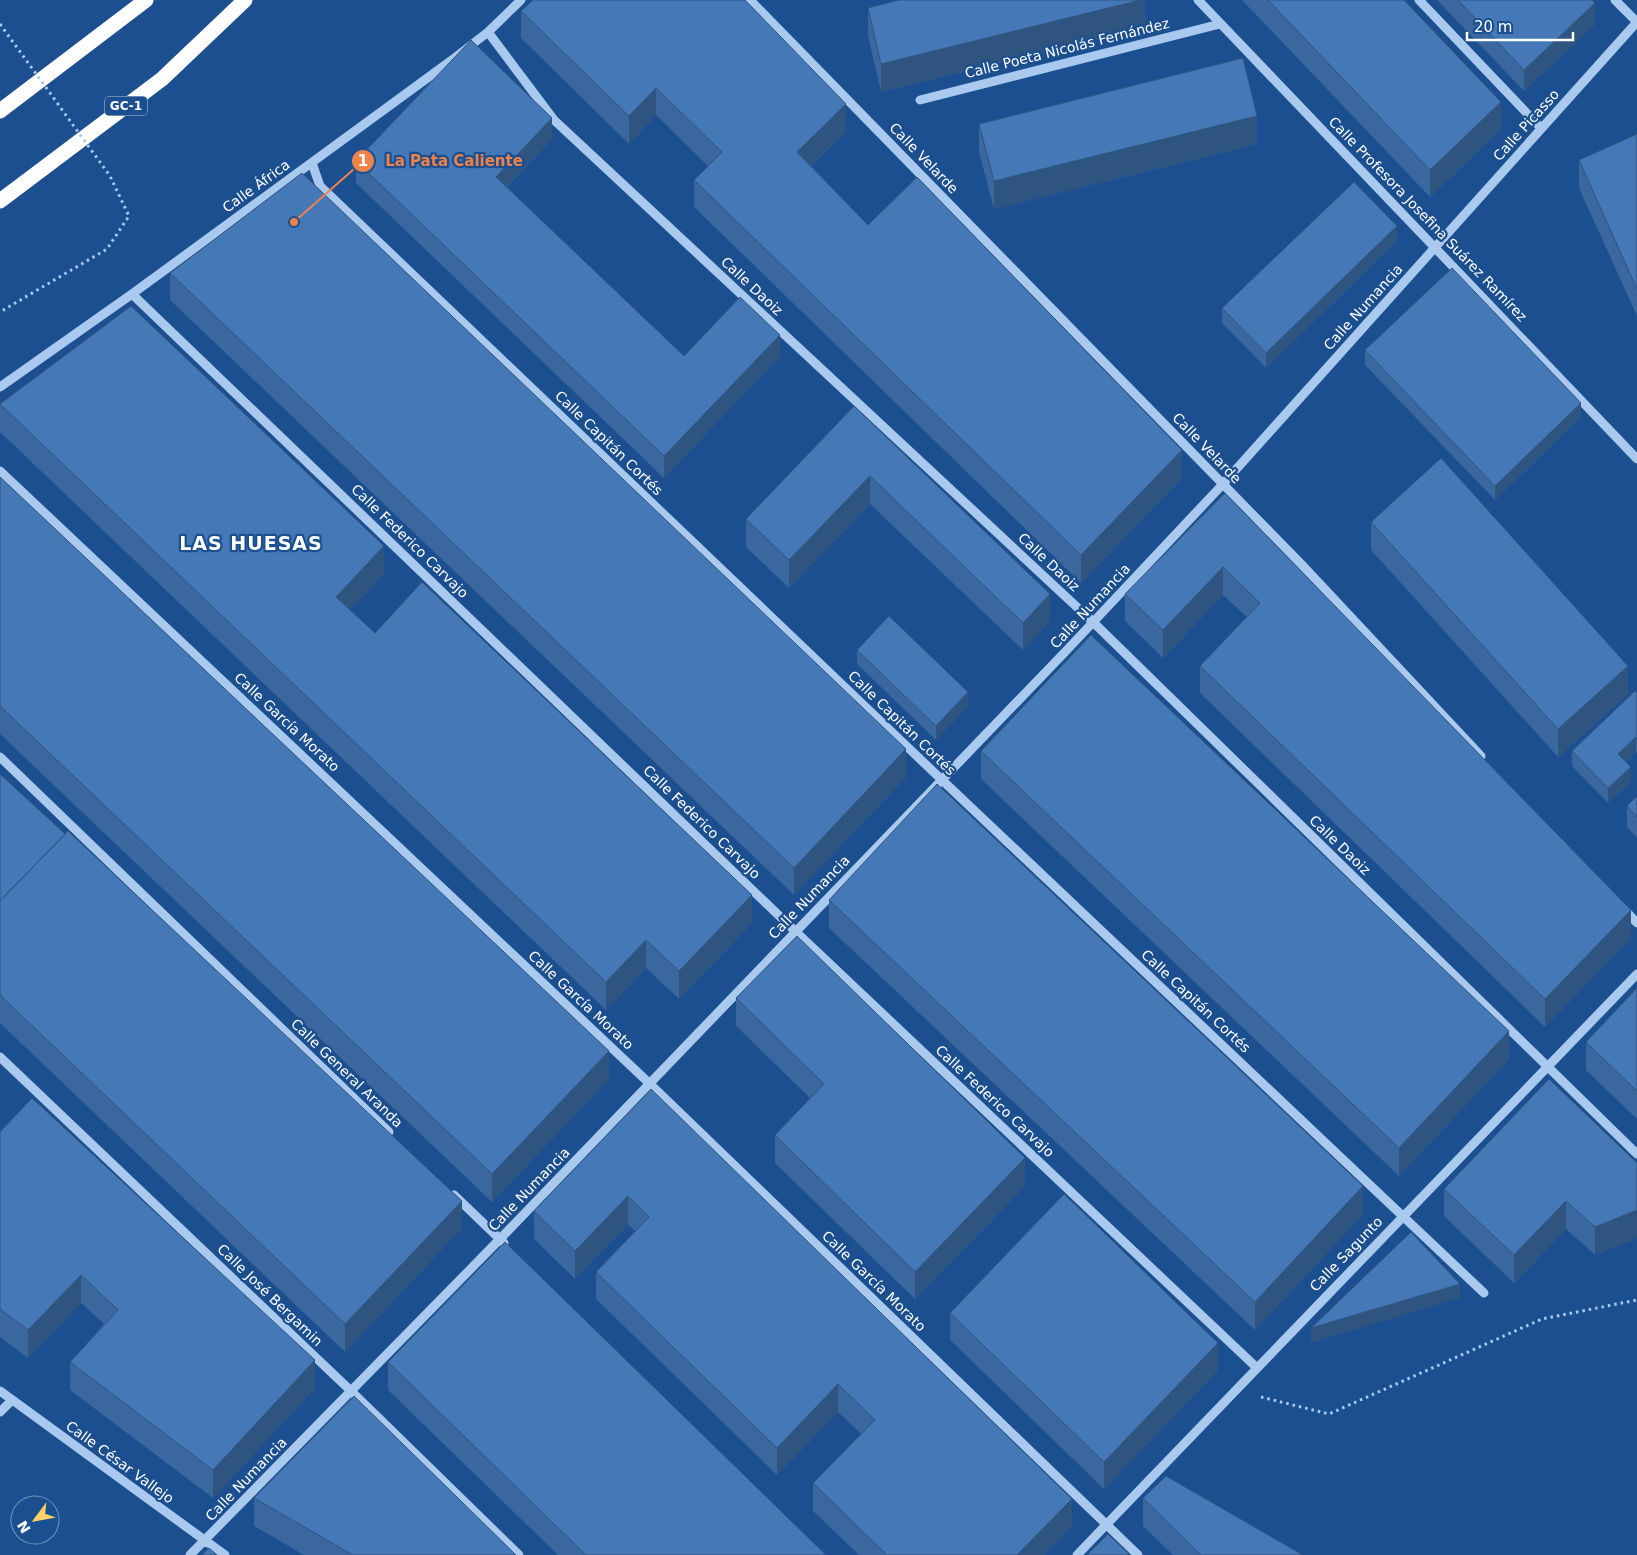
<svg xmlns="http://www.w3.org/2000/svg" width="1637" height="1555" viewBox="0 0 1637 1555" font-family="'DejaVu Sans',sans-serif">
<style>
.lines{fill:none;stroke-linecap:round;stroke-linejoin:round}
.path{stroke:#a9c9ee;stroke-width:3;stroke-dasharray:2.5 4;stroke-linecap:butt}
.minor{stroke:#a9c9ee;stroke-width:9}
.highway{stroke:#fff;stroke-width:15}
.path-bridge{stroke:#a9c9ee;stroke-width:3;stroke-dasharray:2.5 4;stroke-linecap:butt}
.wall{fill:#3a679d}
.shaded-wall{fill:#305480}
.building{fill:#4478b7;stroke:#305480}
.labels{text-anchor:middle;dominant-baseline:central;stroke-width:4.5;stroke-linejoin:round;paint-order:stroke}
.shield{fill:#1b4f8f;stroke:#bbcadd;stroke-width:1}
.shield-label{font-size:12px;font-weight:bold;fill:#fff}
.street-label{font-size:14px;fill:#fff;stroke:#1b4f8f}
.district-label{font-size:19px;font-weight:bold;letter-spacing:1px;fill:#fff;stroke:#1b4f8f}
.leader{fill:none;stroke:#ee8249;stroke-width:2}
.callout-dot{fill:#ee8249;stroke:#1b4f8f;stroke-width:2}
.mark-label{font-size:15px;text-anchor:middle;font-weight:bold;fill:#fff}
.callout-label{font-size:15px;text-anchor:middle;font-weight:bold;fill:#ee8249;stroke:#1b4f8f;stroke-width:4.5;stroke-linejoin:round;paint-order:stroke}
</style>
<rect width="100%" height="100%" fill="#1b4f8f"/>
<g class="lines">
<path class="path" d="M1261,1397l68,17 213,-95 95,-19"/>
<path class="minor" d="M750,0l552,565 179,191
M1198,0l439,459
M1419,0l122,128
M488,32l66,88 539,502 544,532
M920,100l300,-76
M312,163l8,23 622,594 542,513
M132,294l663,637 461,436
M0,387l132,-93 320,-234 36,-28 33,-32
M0,471l649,612 489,472
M0,757l389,375
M1623,908l14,15
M0,1057l351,334 168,164
M454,1195l50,48
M0,1391l225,164
M0,1412l12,-12
M190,1555l310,-316 565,-587 158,-168 414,-462 -22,-22
M1077,1555l560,-581"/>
<path class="highway" d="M0,111l146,-111
M0,201l162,-122 83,-79"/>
<path class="path-bridge" d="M0,24l110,152 19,40 -22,33 -107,63"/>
</g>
<path class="wall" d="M1145,0v27l-264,65 -13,-56v-28z
M1242,0h162l97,129 -71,68z
M1437,0h155l3,24 -71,67z
M521,11l325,120 -35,35 57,59 314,253 -101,105 -387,-376v-27l14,-14 -52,-51 -27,29 -108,-106z
M979,124l278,20 -263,65 -15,-57z
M1637,134v182l-58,-128v-28z
M552,139l-45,48 177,169h96l-116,122 -308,-295v-22z
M1397,241l-131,127 -44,-45v-15z
M170,273l736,504 -112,118 -624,-595z
M1365,350l216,67 -86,83 -130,-135z
M0,404l384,170 -34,36 25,23 377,290 -73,76 -33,-31 -40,42 -606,-578z
M854,406l196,215 -27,29 -153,-146 -81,84 -43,-41v-28z
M0,477l609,602 -117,123 -492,-468z
M1225,493l406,445 -86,89 -345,-334v-27l47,-49 -24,-22 -60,63 -38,-37v-27z
M1371,522l257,172 -70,63 -187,-207z
M857,650l111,56 -32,34 -79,-76z
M1637,693v59h-1l-10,10 5,20 -23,21 -36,-37v-15z
M981,751l528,308 -110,117 -418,-397z
M0,774l65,60 397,394 -117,124 -345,-329z
M1637,796v42l-10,-11v-21z
M829,900l534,314 -108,116 -426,-402z
M1637,988v131l-51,-49v-28z
M736,998l289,188 -110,113 -140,-136v-28l35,-37 -74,-72z
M651,1089l421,437 -28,29h-185l-46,-44v-28l48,-49 -23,-22 -61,63 -181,-176v-27l39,-41 -7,-7 -53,55 -41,-40v-28z
M0,1132l315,256 -102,110 -143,-108v-28l34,-38 -23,-21 -53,55 -28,-21z
M1637,1163v75l-42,17 -29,-26 -52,54 -70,-67v-27z
M950,1313l268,57 -114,119 -154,-149z
M388,1362l438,193h-268l-170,-165z
M254,1498l262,57h-212l-50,-29z
M1143,1498l160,57h-130l-30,-29z"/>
<path class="shaded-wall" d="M1141,0h4v27l-264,65v-28z
M1595,3v21l-71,67v-21z
M656,88v27l-27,29v-28z
M1501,102v27l-71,68v-27z
M846,104v27l-49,48v-27z
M1257,116v28l-263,65v-28z
M552,118v21l-56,59v-21z
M1397,226v15l-131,127v-15z
M780,335v21l-116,122v-22z
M1581,403v14l-86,83v-14z
M1182,450v28l-101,105v-28z
M870,476v28l-81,84v-28z
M384,546v28l-48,51v-28z
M1223,567v28l-60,63v-28z
M1050,594v27l-27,29v-27z
M1628,666v28l-70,63v-28z
M968,692v14l-32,34v-14z
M1636,737v15l-18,17v-15z
M906,749v28l-112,118v-27z
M1631,767v15l-23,21v-15z
M752,895v28l-73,76v-28z
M1631,910v28l-86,89v-28z
M646,940v28l-40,42v-28z
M1509,1031v28l-110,117v-28z
M609,1051v28l-117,123v-28z
M1025,1158v28l-110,113v-27z
M1363,1186v28l-108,116v-28z
M628,1196v28l-53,55v-28z
M462,1201v27l-117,124v-28z
M1566,1201v28l-52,54v-28z
M1637,1210v28l-42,17v-28z
M81,1275v28l-53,55v-28z
M1460,1284v14l-149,45v-15z
M1218,1343v27l-114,119v-27z
M315,1360v28l-102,110v-28z
M838,1384v28l-61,63v-27z
M1072,1499v27l-28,29h-27z"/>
<path class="building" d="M533,0h212l101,104 -49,48 71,73 49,-48 265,273 -101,105 -387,-375 28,-28 -66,-64 -27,28 -108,-105z
M899,0h242l-260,64 -13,-56z
M1268,0h136l97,102 -71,68z
M1458,0h134l3,3 -71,67z
M471,40l81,78 -56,59 188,179 56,-59 40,38 -116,121 -308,-295z
M1243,58l14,58 -263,65 -15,-57z
M1637,134v155l-58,-129z
M302,173l604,576 -112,119 -624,-595z
M1354,182l43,44 -131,127 -44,-45z
M1452,268l129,135 -86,83 -130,-136z
M131,306l253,240 -48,51 39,36 47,-51 330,313 -73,76 -33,-31 -40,42 -606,-578z
M854,406l196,188 -27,29 -153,-147 -81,84 -43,-41z
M1441,458l187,208 -70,63 -187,-207z
M0,477l609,574 -117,123 -492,-468z
M1225,493l406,417 -86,89 -345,-333 60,-63 -37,-36 -60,63 -38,-36z
M889,616l79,76 -32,34 -79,-76z
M1091,635l418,396 -110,117 -418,-397z
M1635,691l2,2v45l-1,-1 -18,17 13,13 -23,21 -36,-37z
M0,774l65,60 -65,67z
M937,784l426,402 -108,116 -426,-402z
M1637,796v21l-10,-11z
M68,831l394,370 -117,123 -345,-329v-94z
M797,936l228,222 -110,114 -140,-137 49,-51 -88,-86z
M1637,988v103l-51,-49z
M1549,1079l88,84v47l-42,17 -29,-26 -52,54 -70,-66z
M651,1089l421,410 -55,56h-130l-74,-72 62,-63 -37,-36 -61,64 -181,-176 53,-55 -21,-21 -53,55 -41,-40z
M32,1098l283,262 -102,110 -143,-108 48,-52 -37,-35 -53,55 -28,-21v-177z
M1064,1194l154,149 -114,119 -154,-149z
M1411,1232l49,52 -149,44z
M505,1242l321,313h-240l-198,-193z
M354,1396l162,159h-163l-99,-57z
M1166,1476l137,79h-102l-58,-57z
M1108,1534l22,21h-43z
M209,1548l8,7h-15z"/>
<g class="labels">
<rect class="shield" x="105" y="96.5" width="42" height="19" rx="4"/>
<g class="shield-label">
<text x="126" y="106">GC-1</text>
</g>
<g class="street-label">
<text transform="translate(1067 48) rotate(-14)">Calle Poeta Nicolás Fernández</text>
<text transform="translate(1526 125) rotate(-48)">Calle Picasso</text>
<text transform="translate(924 158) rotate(46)">Calle Velarde</text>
<text transform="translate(256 186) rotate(-36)">Calle África</text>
<text transform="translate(1428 219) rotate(46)">Calle Profesora Josefina Suárez Ramírez</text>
<text transform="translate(752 286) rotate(43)">Calle Daoiz</text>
<text transform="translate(1363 307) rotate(-48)">Calle Numancia</text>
<text transform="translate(609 443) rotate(44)">Calle Capitán Cortés</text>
<text transform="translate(1207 448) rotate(46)">Calle Velarde</text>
<text transform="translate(410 541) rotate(44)">Calle Federico Carvajo</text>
<text transform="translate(1049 562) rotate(43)">Calle Daoiz</text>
<text transform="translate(1090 606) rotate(-47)">Calle Numancia</text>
<text transform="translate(287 722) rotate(43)">Calle García Morato</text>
<text transform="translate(902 723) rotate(44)">Calle Capitán Cortés</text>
<text transform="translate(702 822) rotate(44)">Calle Federico Carvajo</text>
<text transform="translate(1340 845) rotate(44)">Calle Daoiz</text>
<text transform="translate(809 897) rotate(-46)">Calle Numancia</text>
<text transform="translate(581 1000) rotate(43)">Calle García Morato</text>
<text transform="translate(1196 1001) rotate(43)">Calle Capitán Cortés</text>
<text transform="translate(347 1073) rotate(44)">Calle General Aranda</text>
<text transform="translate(995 1101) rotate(43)">Calle Federico Carvajo</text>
<text transform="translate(529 1189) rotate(-46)">Calle Numancia</text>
<text transform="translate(1346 1254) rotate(-46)">Calle Sagunto</text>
<text transform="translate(874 1281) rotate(44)">Calle García Morato</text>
<text transform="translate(270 1295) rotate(44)">Calle José Bergamin</text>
<text transform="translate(120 1462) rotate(36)">Calle César Vallejo</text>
<text transform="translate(246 1479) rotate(-46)">Calle Numancia</text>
</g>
<g class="district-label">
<text x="251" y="543">LAS HUESAS</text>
</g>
</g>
<path class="leader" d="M294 222L363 161"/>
<g class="callout-dot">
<circle cx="294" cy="222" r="5"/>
<circle cx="363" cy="161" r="12"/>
</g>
<g class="mark-label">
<text x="363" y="166">1</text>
</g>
<g class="callout-label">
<text x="454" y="166">La Pata Caliente</text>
</g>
<g transform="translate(35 1520) rotate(238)"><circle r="24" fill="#1b4f8f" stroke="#7695bc"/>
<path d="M0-4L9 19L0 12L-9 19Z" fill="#ffd166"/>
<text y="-8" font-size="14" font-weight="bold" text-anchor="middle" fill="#ffffff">N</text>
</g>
<path d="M1467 32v8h106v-8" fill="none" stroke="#ffffff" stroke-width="2.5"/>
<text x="1474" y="32" font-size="15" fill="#ffffff" stroke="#1b4f8f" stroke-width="4" paint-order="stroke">20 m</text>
</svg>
